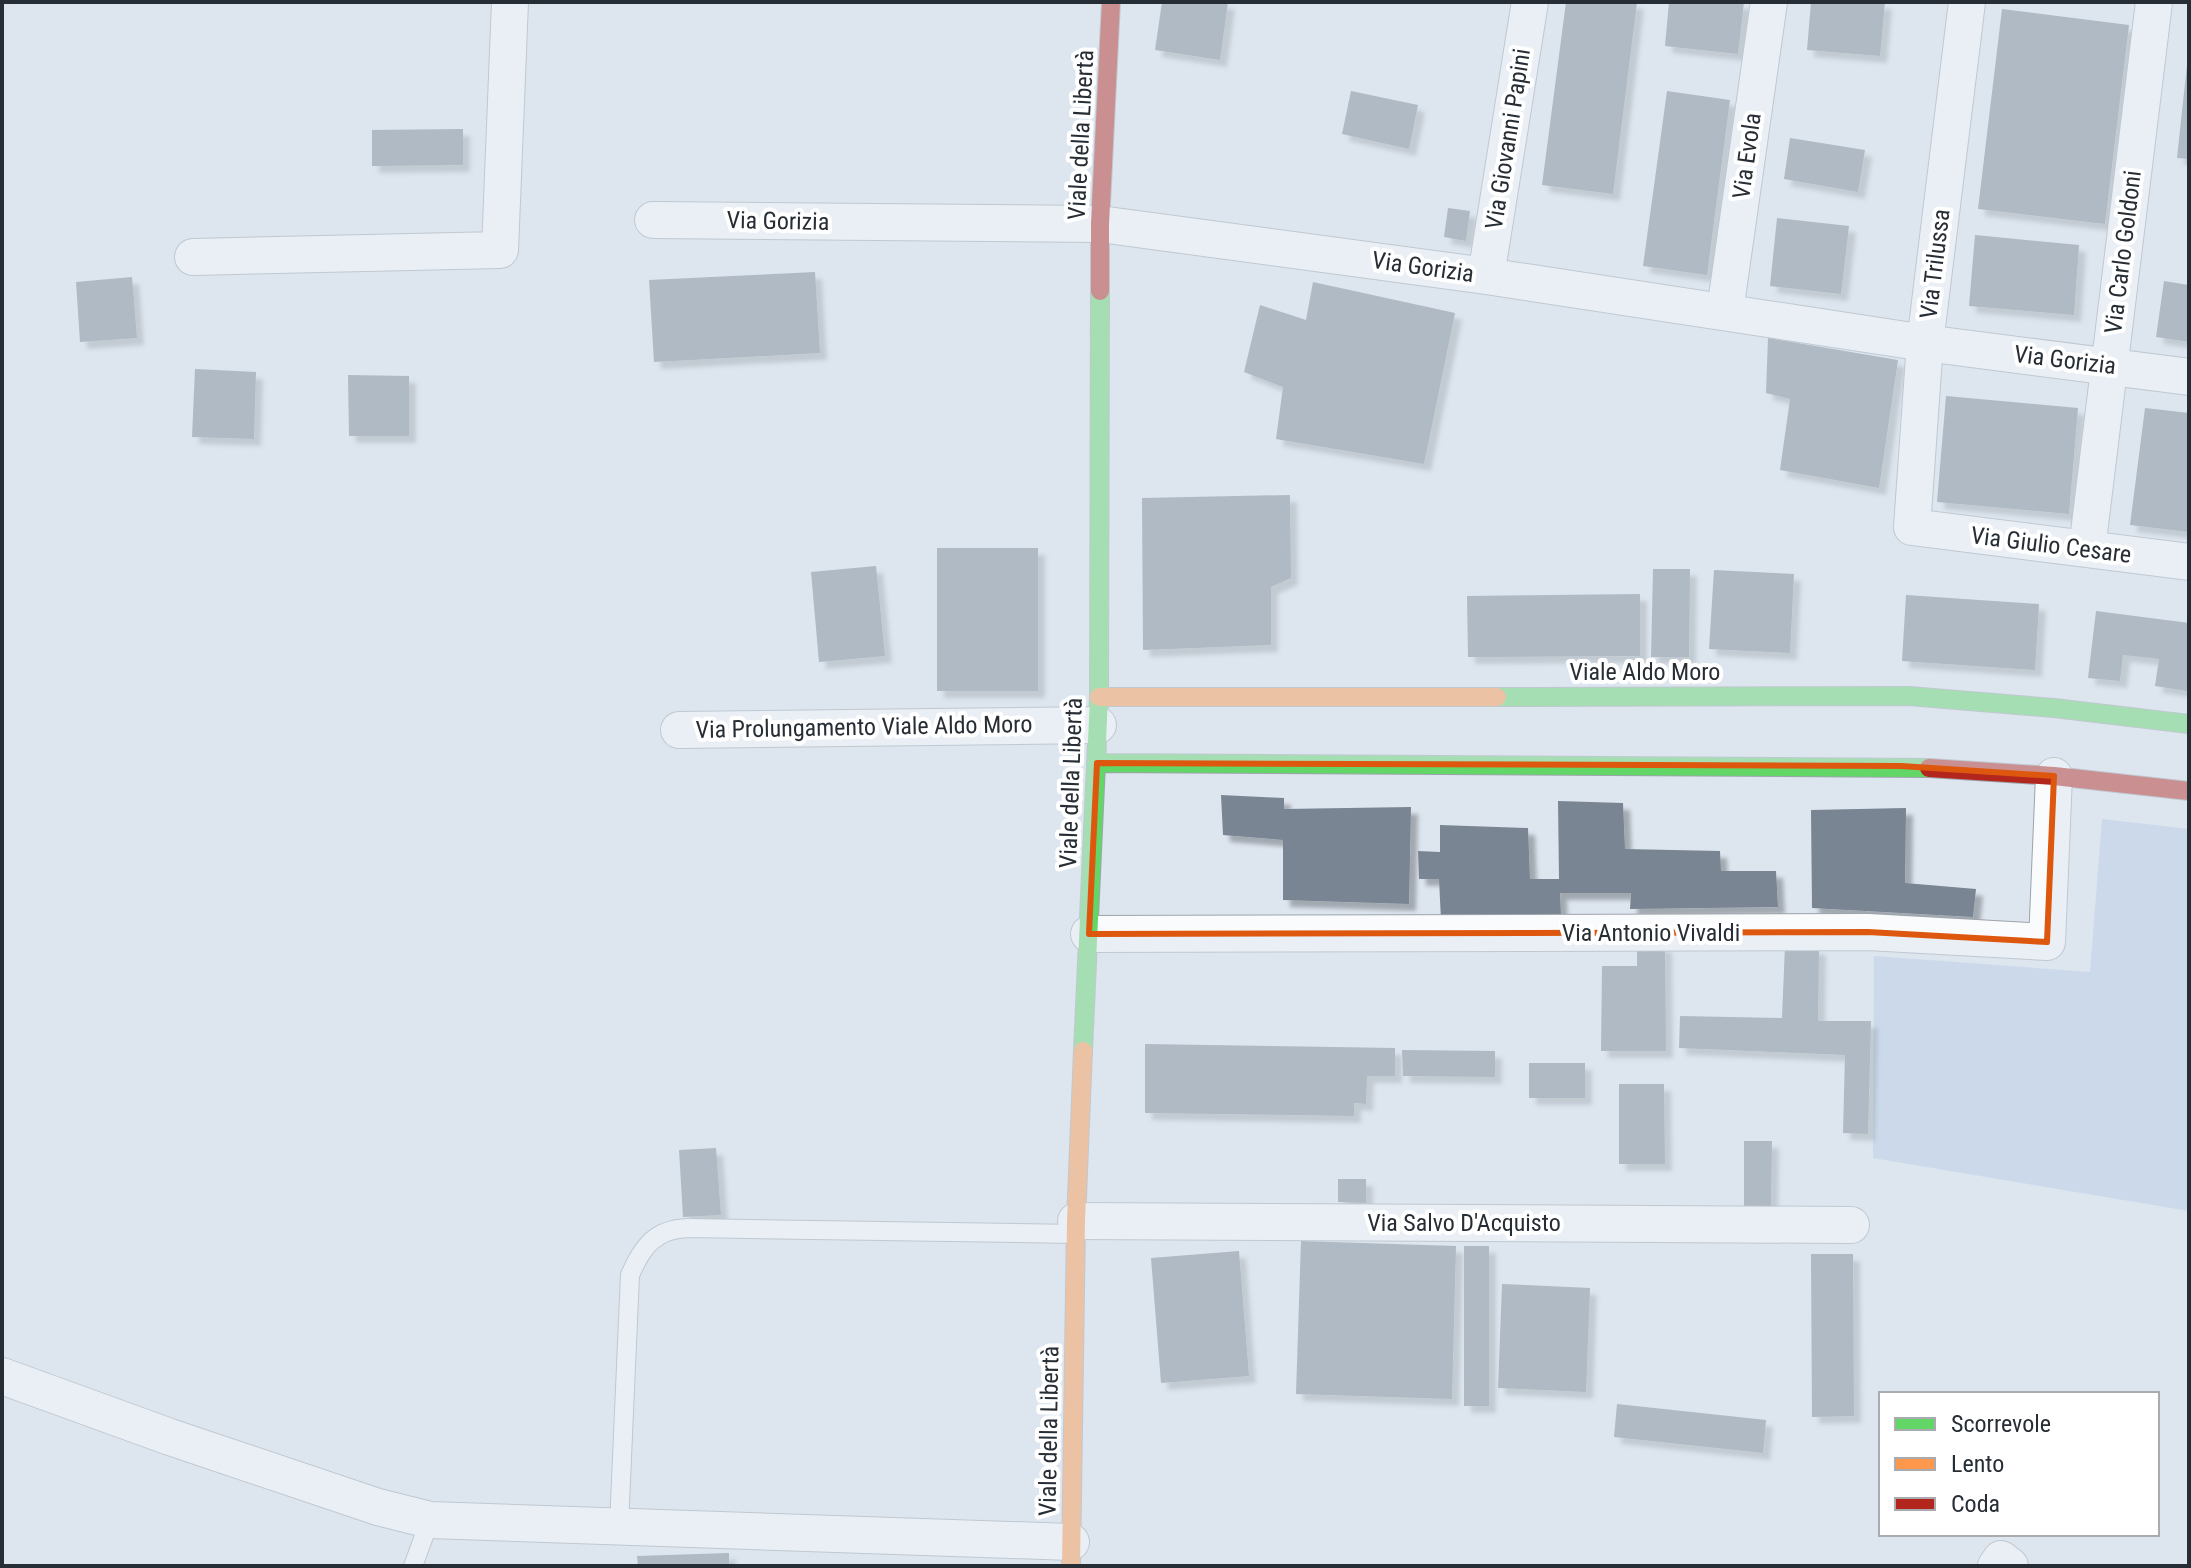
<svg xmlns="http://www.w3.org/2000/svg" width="2191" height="1568" viewBox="0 0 2191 1568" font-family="'Roboto Condensed',sans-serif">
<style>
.green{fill:#b5cbe6}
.building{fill:#798592;filter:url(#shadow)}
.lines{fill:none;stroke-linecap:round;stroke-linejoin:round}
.lane-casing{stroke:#9da4ab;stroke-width:20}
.street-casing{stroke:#9da4ab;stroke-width:38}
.fast-casing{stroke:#9da4ab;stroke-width:20}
.slow-casing{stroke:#9da4ab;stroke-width:20}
.jam-casing{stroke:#9da4ab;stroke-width:20}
.lane{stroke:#fafbfd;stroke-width:18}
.street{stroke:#fafbfd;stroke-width:36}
.fast{stroke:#63d668;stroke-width:18}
.slow{stroke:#ff974d;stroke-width:18}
.jam{stroke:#b3261e;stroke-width:18}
.marked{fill:none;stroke:#de570e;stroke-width:6;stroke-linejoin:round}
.labels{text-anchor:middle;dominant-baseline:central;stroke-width:8;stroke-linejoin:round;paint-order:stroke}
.street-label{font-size:24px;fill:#272d34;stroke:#fff}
</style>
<defs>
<filter id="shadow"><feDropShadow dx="7" dy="7" stdDeviation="2" flood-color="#0004"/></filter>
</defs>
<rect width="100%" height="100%" fill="#dde5ef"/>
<path class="green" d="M2102,819l87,10v382l-316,-53 1,-202 216,16z"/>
<path class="building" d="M1162,2h66l-8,58 -65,-10z
M1566,2h71l-24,192 -71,-9z
M1669,2h75l-6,52 -73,-8z
M1811,2h74l-5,54 -73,-6z
M2002,9l127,16 -24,199 -127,-15z
M2187,65h2v94l-12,-1z
M1351,91l67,14 -9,44 -67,-15z
M1667,91l63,9 -23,175 -64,-9z
M463,129v36l-91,1v-36z
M1790,138l75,12 -7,42 -74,-13z
M1448,208l22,3 -4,30 -22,-4z
M1777,218l72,8 -8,68 -71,-8z
M1975,235l104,10 -5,70 -105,-9z
M815,272l5,81 -166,9 -5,-82z
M132,277l5,61 -57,4 -4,-60z
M2164,281l25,4v57l-33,-5z
M1313,282l142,31 -31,151 -148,-25 7,-52 -39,-15 16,-67 46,15z
M1768,338l130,22 -19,128 -99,-18 10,-71 -24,-6z
M195,369l61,3 -2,67 -62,-2z
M348,375l61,1v60h-60z
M1946,396l132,12 -9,106 -132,-12z
M2145,408l44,5v119l-59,-7z
M1290,495l1,83 -20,9v58l-128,5 -1,-152z
M937,548h101v143h-101z
M876,566l9,90 -66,6 -8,-90z
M1653,569h37l-1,88h-38z
M1714,570l80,4 -4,79 -81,-4z
M1640,594v62l-172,1 -1,-61z
M1906,595l133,9 -4,66 -133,-9z
M2096,611l93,12 -2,68 -32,-5 4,-27 -36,-4 -3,26 -32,-3z
M1221,795l63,3v11l127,-2 -2,97 -126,-4v-60l-60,-5z
M1558,801l65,2 2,46 95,2 1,20h55l2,36 -148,2 1,-16h-71l1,23 -120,4 -2,-41h-20l-1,-28 22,1v-27l88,3 2,51h29z
M1906,808l-1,75 71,6 -3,28 -161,-9 -1,-98z
M1637,945h28l1,106h-65l1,-85h35z
M1785,945l34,3 -1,73h53l-3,113 -25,-1 2,-78 -166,-7 1,-32 102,2z
M1145,1044l250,4v28h-28l-1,28 -12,-1v13l-209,-3z
M1402,1050l93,1v26l-92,-1z
M1529,1063h56v35h-56z
M1619,1084h45l1,80h-46z
M1744,1141h28l-1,65h-27z
M716,1148l5,67 -38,2 -4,-67z
M1338,1179h28v24l-28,-1z
M1301,1241l155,5 -4,153 -156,-5z
M1464,1246h25v160h-25z
M1239,1251l10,125 -88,7 -10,-125z
M1811,1254h42l1,162 -42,1z
M1502,1284l88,4 -4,104 -88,-4z
M1617,1404l149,16 -3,33 -149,-16z
M729,1553v13h-91l-1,-10z"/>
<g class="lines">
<g class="lane-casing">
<path id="lane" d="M619,1526l11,-251c12,-28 25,-46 58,-47l388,6
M413,1566l17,-46"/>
</g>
<g class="street-casing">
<path id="street" d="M1967,2l-42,341 -13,184 277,35
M653,220l447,4 386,52 439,67 264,34
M193,257l307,-7 10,-248
M1486,276l44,-274
M1725,311l44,-309
M2087,549l67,-547
M679,730l419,-5
M1089,934l779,-2 179,10 7,-166
M1076,1221l775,4
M2,1376l168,61 208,70 52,13 641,22
M1996,1566l5,-7 9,7"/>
</g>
<g class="fast-casing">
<path id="fast" d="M1497,697l412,-1 145,12 135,16
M1097,763l832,5
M1083,1051l16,-354 1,-406"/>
</g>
<g class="slow-casing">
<path id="slow" d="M1099,697h398
M1071,1566l5,-345 7,-170"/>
</g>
<g class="jam-casing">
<path id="jam" d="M1100,291v-67l11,-222
M1929,768l125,8 135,15"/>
</g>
<use href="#lane" class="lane"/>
<use href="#street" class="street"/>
<use href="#fast" class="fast"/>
<use href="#slow" class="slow"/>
<use href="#jam" class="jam"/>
</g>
<path d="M0 0H2191V1568H0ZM1097,763l804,3 153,10 -7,166 -179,-10 -779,2z" fill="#dde5ef" fill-opacity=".55" fill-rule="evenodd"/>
<path class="marked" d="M1097,763l804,3 153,10 -7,166 -179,-10 -779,2z"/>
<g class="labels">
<g class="street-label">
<text transform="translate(1081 135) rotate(-87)">Viale della Libertà</text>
<text transform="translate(1508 139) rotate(-81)">Via Giovanni Papini</text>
<text transform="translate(1747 156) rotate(-82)">Via Evola</text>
<text transform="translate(778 221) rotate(1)">Via Gorizia</text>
<text transform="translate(2123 252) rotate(-83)">Via Carlo Goldoni</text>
<text transform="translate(1935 264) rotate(-83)">Via Trilussa</text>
<text transform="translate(1423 267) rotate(8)">Via Gorizia</text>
<text transform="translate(2065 360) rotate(7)">Via Gorizia</text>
<text transform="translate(2051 545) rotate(7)">Via Giulio Cesare</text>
<text x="1645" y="672">Viale Aldo Moro</text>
<text transform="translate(864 727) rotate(-1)">Via Prolungamento Viale Aldo Moro</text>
<text transform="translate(1071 783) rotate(-88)">Viale della Libertà</text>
<text x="1651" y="933">Via Antonio Vivaldi</text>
<text x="1464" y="1223">Via Salvo D'Acquisto</text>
<text transform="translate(1049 1431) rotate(-89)">Viale della Libertà</text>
</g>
</g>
<rect width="2191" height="1568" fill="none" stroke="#272d34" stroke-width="8"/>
<rect x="1879" y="1392" width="280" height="144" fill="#ffffff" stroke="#a9abae" stroke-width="2"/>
<rect x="1895" y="1418" width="40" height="12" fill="#63d668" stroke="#a9abae" stroke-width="2"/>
<text x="1951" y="1432" font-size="24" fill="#272d34">Scorrevole</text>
<rect x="1895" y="1458" width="40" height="12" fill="#ff974d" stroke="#a9abae" stroke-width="2"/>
<text x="1951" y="1472" font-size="24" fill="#272d34">Lento</text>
<rect x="1895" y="1498" width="40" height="12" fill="#b3261e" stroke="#a9abae" stroke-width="2"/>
<text x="1951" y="1512" font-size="24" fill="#272d34">Coda</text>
</svg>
